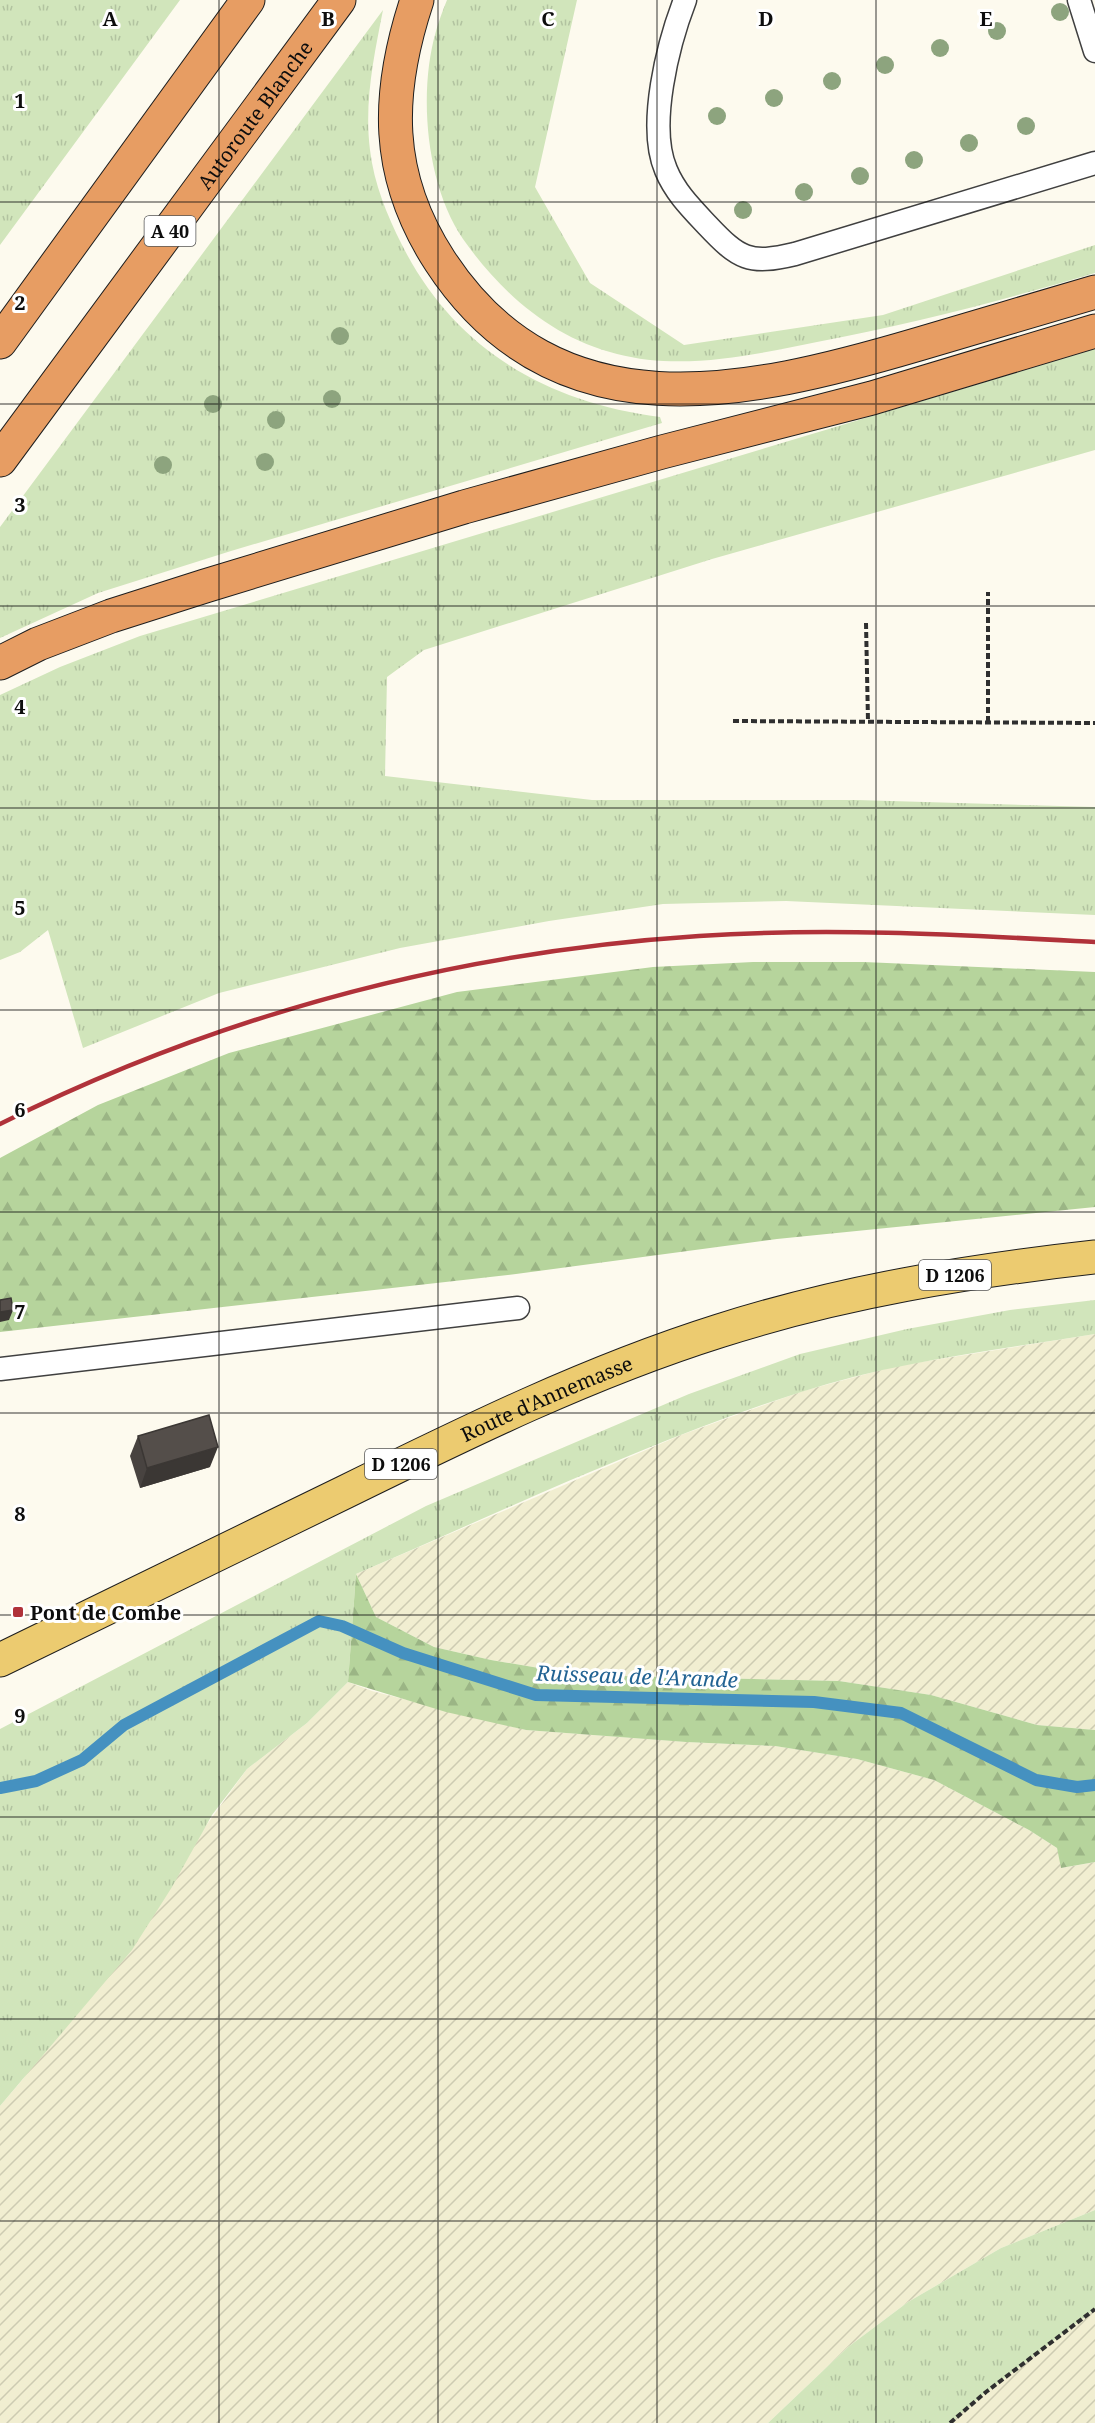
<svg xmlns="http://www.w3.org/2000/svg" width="1095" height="2423" viewBox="0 0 1095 2423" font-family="'Noto Serif',serif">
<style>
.farmland{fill:url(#farmland-furrows)}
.grass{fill:url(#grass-tufts)}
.forest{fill:url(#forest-firs)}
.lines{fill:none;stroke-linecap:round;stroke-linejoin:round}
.stream{stroke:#4591c0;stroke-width:12}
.service-casing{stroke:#404040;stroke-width:25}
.primary-casing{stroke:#1e1e1e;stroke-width:35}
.motorway-casing{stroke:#1e1e1e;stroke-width:35}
.path{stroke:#2f2f2f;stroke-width:4;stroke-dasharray:6 3;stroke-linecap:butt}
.service{stroke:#fff;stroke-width:22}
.primary{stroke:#eccb70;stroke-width:33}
.motorway{stroke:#e79d63;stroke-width:33}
.rail{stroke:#b0323a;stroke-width:4.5}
.tree{fill:#8da47e}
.wall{fill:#484340}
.shaded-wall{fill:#3b3734}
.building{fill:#544e4a;stroke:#3b3734;stroke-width:1.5}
.grid{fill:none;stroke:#0d0d0d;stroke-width:1.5;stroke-opacity:0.55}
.poi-dot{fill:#b0323a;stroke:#fff;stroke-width:2}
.labels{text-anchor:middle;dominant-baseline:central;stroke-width:6;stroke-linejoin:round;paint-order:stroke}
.shield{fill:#fff;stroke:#565656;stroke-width:1.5}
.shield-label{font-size:18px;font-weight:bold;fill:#0d0d0d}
.street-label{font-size:20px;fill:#0d0d0d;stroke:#fff}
.poi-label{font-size:20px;font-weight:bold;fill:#0d0d0d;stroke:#fff;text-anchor:start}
.water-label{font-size:21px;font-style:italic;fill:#226393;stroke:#fff}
.grid-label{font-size:20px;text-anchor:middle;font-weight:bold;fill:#0d0d0d;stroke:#fff;stroke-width:6;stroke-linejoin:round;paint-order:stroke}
</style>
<defs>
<pattern id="farmland-furrows" width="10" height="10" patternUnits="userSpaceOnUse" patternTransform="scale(1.5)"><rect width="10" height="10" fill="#f1eed1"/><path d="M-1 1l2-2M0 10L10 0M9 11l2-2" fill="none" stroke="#cdcbb2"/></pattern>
<pattern id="grass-tufts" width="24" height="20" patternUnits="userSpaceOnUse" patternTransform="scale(1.5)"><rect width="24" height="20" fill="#d1e5bb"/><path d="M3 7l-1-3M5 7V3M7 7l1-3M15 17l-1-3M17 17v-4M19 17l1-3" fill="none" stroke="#b2c3a0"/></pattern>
<pattern id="forest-firs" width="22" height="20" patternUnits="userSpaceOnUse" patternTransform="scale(1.5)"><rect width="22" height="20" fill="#b6d49c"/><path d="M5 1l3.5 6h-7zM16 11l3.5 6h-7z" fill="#9bb585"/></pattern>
</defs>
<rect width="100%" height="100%" fill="#fdfaee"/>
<path class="farmland" d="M1095,1334v396l-58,-5 -106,-30 -92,-14 -259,-6 -89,-15 -57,-13 -58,-30 -20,-43 325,-139 122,-44 93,-25z
M348,1682l24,9 154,39 160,12 89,4 82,13 77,21 95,50 28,18 5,20 33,-6v348l-94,38 -93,54 -60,45 -80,76h-768v-317l23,-27 224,-310 60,-46z
M1095,2309v114h-145l36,-31z"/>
<path class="grass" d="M0,0h180l-180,245z
M447,0h130l-42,187 55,96 94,62 199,-30 212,-70v28c-91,27 -184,51 -278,69 -64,13 -135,29 -200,12 -65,-16 -116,-61 -154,-115 -37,-54 -45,-146 -27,-208 3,-11 7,-21 11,-31z
M383,10c-9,46 -19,92 -13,140 4,34 17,65 32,95 53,105 145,157 258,172l2,6 -431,128 -133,42 -98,45v-111z
M1095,349v101l-383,109 -288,91 -37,27 -2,99 207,24h265l238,7v108l-309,-14 -123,3 -114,17 -149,27 -181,45 -136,55 -35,-118 -28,22 -20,8v-265l60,-28 80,-31z
M1095,1300v34c-98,16 -199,27 -294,58 -152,49 -298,119 -445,182l-8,108 -41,41 -60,46 -35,46 -40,72 -40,63 -132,156v-377l426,-223 263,-112 111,-40 107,-25 103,-19z
M1095,2210v99l-109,83 -36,31h-182l80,-76 60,-45 93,-54z"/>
<path class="forest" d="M753,962h111l231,10v235l-318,32 -261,35 -516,58v-174l98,-53 131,-52 228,-61 196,-25z
M356,1574l20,43 58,30 57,13 89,15 259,6 92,14 106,30 58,5v132l-34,6 -4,-20 -28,-18 -95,-50 -77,-21 -82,-13 -89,-4 -160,-12 -80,-18 -98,-30z"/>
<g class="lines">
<path class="stream" d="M0,1788l36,-7 46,-21 42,-35 195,-104 23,5 61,27 133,42 278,7 87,11 135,67 41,7 18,-2"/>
<g class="service-casing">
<path id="service" d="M685,0c-17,44 -38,126 -19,170 9,22 25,38 41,55 32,34 42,40 88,29l300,-91
M1079,0l16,51
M0,1369l518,-61"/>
</g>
<g class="primary-casing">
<g id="primary">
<path id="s1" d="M0,1660c115,-57 230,-113 345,-168 122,-60 244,-120 374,-161 122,-39 249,-60 376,-74"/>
</g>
</g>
<g class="motorway-casing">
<g id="motorway">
<path d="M417,0c-31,94 -33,175 23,261 116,178 306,134 479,83 59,-17 117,-35 176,-52"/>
<path d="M0,342l248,-342"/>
<path id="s2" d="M0,460l339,-460"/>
<path d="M0,663l38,-19 73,-28 94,-30 259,-79 198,-55 210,-54 223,-67"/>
</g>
</g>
<path class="path" d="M866,623l2,98
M733,721l362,2
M988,722v-130
M950,2423l36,-31 109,-83"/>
<use href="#service" class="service"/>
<use href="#primary" class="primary"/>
<use href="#motorway" class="motorway"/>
<path class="rail" d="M0,1124c219,-109 455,-172 699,-188 132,-9 265,-1 396,6"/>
</g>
<g class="tree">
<circle cx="1060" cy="12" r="9"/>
<circle cx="997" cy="31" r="9"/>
<circle cx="940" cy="48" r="9"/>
<circle cx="885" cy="65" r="9"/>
<circle cx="832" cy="81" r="9"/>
<circle cx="774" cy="98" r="9"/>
<circle cx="717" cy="116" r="9"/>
<circle cx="1026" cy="126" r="9"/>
<circle cx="969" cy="143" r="9"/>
<circle cx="914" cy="160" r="9"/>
<circle cx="860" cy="176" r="9"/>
<circle cx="804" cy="192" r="9"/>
<circle cx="743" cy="210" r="9"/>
<circle cx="340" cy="336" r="9"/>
<circle cx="332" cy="399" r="9"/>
<circle cx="213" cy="404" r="9"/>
<circle cx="276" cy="420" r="9"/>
<circle cx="265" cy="462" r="9"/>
<circle cx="163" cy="465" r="9"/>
</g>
<path class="wall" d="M138,1436l72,31 -70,21 -10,-32z"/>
<path class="shaded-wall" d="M13,1310l-4,10 -9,2v-10z
M218,1447l-8,20 -70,21 7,-20z"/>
<path class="building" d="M11,1298l2,12 -13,2v-12z
M209,1415l9,32 -71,21 -9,-32z"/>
<path class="grid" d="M219,0v2423M438,0v2423M657,0v2423M876,0v2423M0,202h1095M0,404h1095M0,606h1095M0,808h1095M0,1010h1095M0,1212h1095M0,1413h1095M0,1615h1095M0,1817h1095M0,2019h1095M0,2221h1095"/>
<rect class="poi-dot" x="12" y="1606" width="12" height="12" rx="3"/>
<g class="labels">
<g class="shield">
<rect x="144.5" y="216" width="51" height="30" rx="4.5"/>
<rect x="919" y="1260" width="72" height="30" rx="4.5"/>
<rect x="365" y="1449" width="72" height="30" rx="4.5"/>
</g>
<g class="shield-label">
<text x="170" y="231">A 40</text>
<text x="955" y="1275">D 1206</text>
<text x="401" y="1464">D 1206</text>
</g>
<g class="street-label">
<text stroke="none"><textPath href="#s2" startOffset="429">Autoroute Blanche</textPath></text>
<text stroke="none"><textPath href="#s1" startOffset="606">Route d'Annemasse</textPath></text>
</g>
<g class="poi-label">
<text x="30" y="1612">Pont de Combe</text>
</g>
<g class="water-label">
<text transform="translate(637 1676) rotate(2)">Ruisseau de l'Arande</text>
</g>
</g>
<g class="grid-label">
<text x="110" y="26">A</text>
<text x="328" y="26">B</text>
<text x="548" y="26">C</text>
<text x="766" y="26">D</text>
<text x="986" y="26">E</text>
<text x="20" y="108">1</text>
<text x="20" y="310">2</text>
<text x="20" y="512">3</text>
<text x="20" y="714">4</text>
<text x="20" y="915">5</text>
<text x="20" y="1117">6</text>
<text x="20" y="1319">7</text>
<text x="20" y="1521">8</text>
<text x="20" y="1723">9</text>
</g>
</svg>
